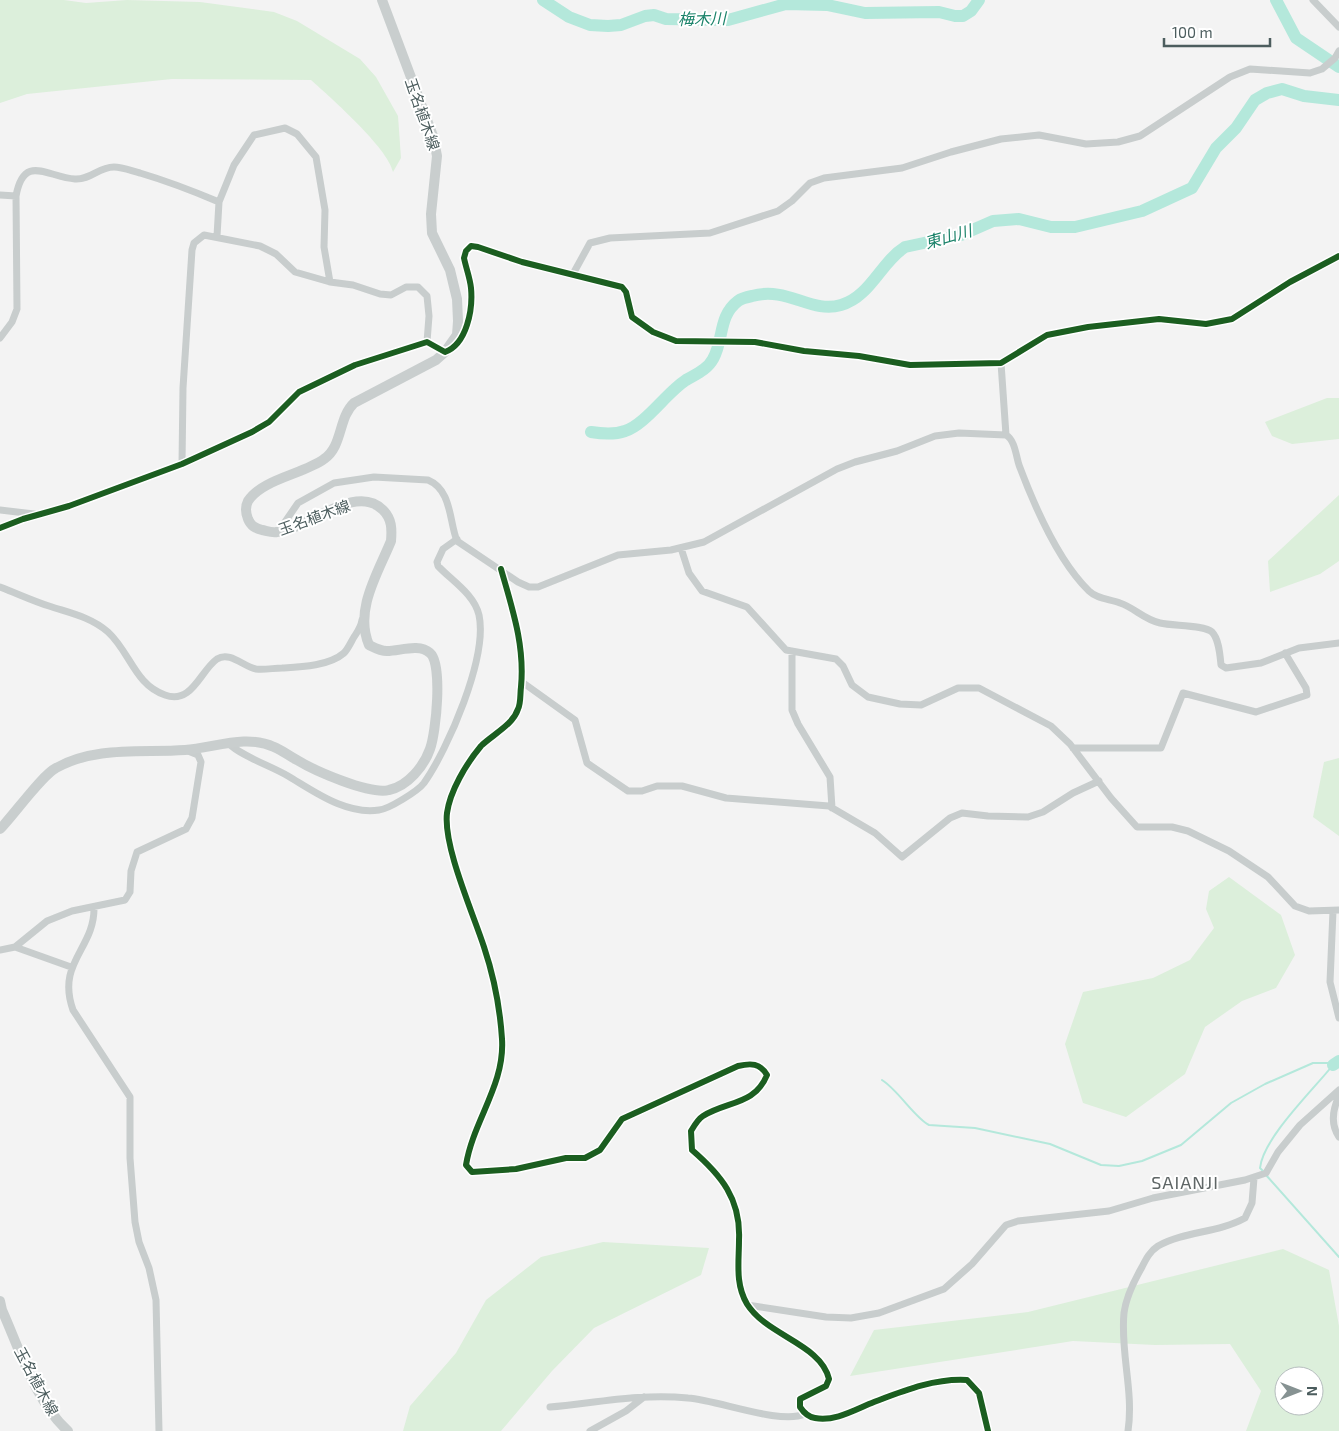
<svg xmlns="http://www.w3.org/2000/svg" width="1339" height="1431" viewBox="0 0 1339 1431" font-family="'Exo 2','Noto Sans JP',sans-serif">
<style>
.green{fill:#dcefdb;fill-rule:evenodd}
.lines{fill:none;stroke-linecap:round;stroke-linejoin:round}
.stream{stroke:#b4e8db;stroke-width:2}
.river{stroke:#b4e8db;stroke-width:12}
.street{stroke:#c8cdcd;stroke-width:7}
.secondary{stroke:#c9cece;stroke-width:10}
.cycleway-casing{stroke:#fff;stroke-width:9}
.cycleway{stroke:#1b5e20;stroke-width:6}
.labels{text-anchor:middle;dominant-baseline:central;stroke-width:4;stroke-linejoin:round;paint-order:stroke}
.street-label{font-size:15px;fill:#4c5d5e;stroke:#fff}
.water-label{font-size:16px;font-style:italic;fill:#1b836a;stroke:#fff}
.quarter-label{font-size:18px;letter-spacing:1px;fill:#5f6666;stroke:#fff}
</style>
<rect width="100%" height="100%" fill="#f3f3f3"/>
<path class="green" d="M0,0h64l22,3 41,-3 73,2 74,10 23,9 63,38 16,18 22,39 3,42 -8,14c-5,-24 -62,-74 -82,-92l-139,-1 -145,15 -27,9z
M1327,398h12v41l-47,5 -20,-8 -7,-14z
M1339,495v66l-19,13 -50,18 -2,-31z
M1339,758v78l-26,-19 11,-55z
M1229,877l52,38 14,40 -19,33 -34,13 -37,26 -20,47 -59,43 -43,-14 -18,-59 18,-52 70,-14 37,-18 24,-32 -8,-19 3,-18z
M603,1242l106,6 -8,27 -107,53 -42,43 -51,60h-98l7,-25 46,-53 30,-53 55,-43z
M1283,1249l46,21 10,56v105h-93l15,-40 -31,-47 -75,1 -82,-4 -223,35 24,-46 154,-18zM1284,1376h30v30h-30z"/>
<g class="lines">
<path class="stream" d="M882,1080c16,10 33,38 47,45l46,3 75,16 51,21 18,1 23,-5 39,-16 50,-42 34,-19 48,-21h19l1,2c-19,24 -70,73 -73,103l3,3
M1266,1175l73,82"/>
<path class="river" d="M543,0l26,17 21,8 18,1 13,-1 24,-9 9,-1 12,4 62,1 58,-16 41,1 38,8 74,-1 16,4h8l8,-5 8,-11
M1276,0l20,38 43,29
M591,432c12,2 23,3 34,-1 21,-7 41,-38 61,-51 10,-6 21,-10 27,-21 11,-19 5,-43 25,-58 4,-3 9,-4 14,-5 36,-10 59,18 89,9 29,-8 40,-43 64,-58l56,-12 32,-14 26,-2 32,8h24l67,-16 50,-23 24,-40 20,-20 19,-28 12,-7 15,-4 22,7 35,4
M1333,1065l6,-4"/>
<path class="street" d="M1313,0l26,27
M0,195l16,1
M219,202l15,-37 20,-30 31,-7 12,6 19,23 9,53 -1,37 6,35
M573,274l17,-31 20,-5 100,-5 68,-22 14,-10 18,-18 14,-5 78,-10 49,-16 50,-13 38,-4 47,9 32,-2 22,-6 90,-59 20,-8 60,4 12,-4 13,-11 4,-7
M0,338l12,-16 5,-13 -1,-113c8,-43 31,-19 59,-17 16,1 23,-12 39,-12 8,0 18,4 26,6 27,8 53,18 79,29l-2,34
M1001,363l5,72
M182,464l1,-76 9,-138 2,-7 10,-8 56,11 16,8 19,18 35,10 23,3 27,9 11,1 15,-8h12l9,9 2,20 -2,26
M0,510l34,4
M0,528l23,-9 46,-13 113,-42 70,-32 17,-10 30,-30 56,-27 72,-23 18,10c22,-8 28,-43 26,-64 -1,-10 -5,-20 -7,-30l2,-7 5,-5 7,1 44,15 100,25 4,5 6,25 21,15 23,9 79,1 49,9 55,5 51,9 91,-2 46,-28 41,-8 71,-8 47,5 26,-5 58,-37 49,-26
M278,532l20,-29 36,-20 40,-6 54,3c24,10 21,41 29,61l61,41 11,5h9l80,-32 53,-5 33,-8 133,-73 18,-7 42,-11 38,-15 24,-3 47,2c9,5 10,21 13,30 15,40 39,96 70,126 8,8 21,8 31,12 15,5 23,16 40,20 13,3 44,2 52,9 7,7 8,23 9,33l5,3 35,-5 38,-15 40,-5
M681,548l8,25 13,18 45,16 39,43 50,9 7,7 9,19 16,12 32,7 21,1 37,-17h21l72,38 19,18 41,54 26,29h35l16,4 41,20 39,26 27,29 14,5 30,-1
M501,569c11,39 24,76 20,118 -1,7 0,16 -3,22 -5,16 -26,26 -37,37 -15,18 -31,45 -34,67 -4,33 26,100 37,134 10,30 16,61 18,92 3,46 -29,82 -36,126l6,7 44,-3 50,-11h19l15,-8 22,-31 116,-53c13,-3 22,-3 29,9 -12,30 -40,26 -64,41 -5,3 -9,10 -12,15l1,19c29,25 49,49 47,90 0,22 -4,44 8,64 20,32 74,40 82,75l-3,7 -26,13v8c4,6 8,10 15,11 20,4 41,-9 59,-16 29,-11 61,-24 93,-22l12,13 9,38
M0,587c16,6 33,14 49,19 21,7 42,11 59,26 22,20 27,53 57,63 27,10 35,-24 52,-36 13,-8 27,8 39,10 9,1 18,-1 26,-1 19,-1 47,-2 62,-15 4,-4 7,-11 10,-16 4,-6 7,-10 8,-17
M792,651v59l6,14 32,53 2,31
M522,682l53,38 12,43 41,28h14l15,-5h25l44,12 103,8 46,27 27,24 48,-39 12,-5 26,3 40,1 15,-5 30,-19 26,-12
M228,743c13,13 43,23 60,33 27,16 58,39 91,34 10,-1 39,-19 45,-27 24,-34 64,-126 55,-168 -5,-21 -27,-34 -41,-49l-1,-4 6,-13 14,-10
M1073,748h88l22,-55 73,19 51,-17 -1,-7 -21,-35
M94,907c1,42 -38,55 -21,103l57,87v61l5,64 4,20 10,26 7,32 3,131
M1333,911l-3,71 9,36
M0,950l15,-3
M71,967l-56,-20 32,-26 25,-10 53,-11 5,-8 1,-21 6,-19 49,-23 6,-11 9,-56 -3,-7 -10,-4
M1339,1096c-6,13 -9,28 0,41
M747,1305l79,12 25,1 28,-5 65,-24 28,-25 34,-39 12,-4 91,-10 44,-13 92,-18 21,-7 12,-21 22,-27 39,-35
M550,1407c45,-4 91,-14 138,-9 30,2 92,27 117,16
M590,1431l36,-20 18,-14
M1128,1431c6,-40 -8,-79 -4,-118 2,-16 10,-32 18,-46 4,-8 8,-16 16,-21 27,-15 60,-13 87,-28l7,-15 2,-25"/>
<path class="secondary" d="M0,829c13,-13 42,-54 56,-61 39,-22 85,-15 129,-18 29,-2 61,-16 89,-3 8,3 15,9 23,13 18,11 73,35 92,30 19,-4 35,-24 41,-41 6,-16 13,-85 0,-96 -11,-10 -30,-2 -43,-2 -7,0 -12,-3 -18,-6 -15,-35 9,-72 22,-104 1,-12 1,-22 -8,-31 -28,-28 -76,20 -106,22 -5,1 -10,-1 -15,-2 -7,-2 -11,-4 -14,-11 -2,-5 -3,-12 0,-18 14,-22 56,-27 76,-42 19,-13 14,-41 30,-56l82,-43 9,-8 12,-17 1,-14 -1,-22 -7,-29 -18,-37 -1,-19 6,-58 -4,-20 -51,-136
M0,1301l2,9c17,38 34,93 66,121"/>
<g class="cycleway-casing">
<path id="cycleway" d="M0,528l23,-9 46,-13 113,-42 70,-32 17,-10 30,-30 56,-27 72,-23 18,10c22,-8 28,-43 26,-64 -1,-10 -5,-20 -7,-30l2,-7 5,-5 7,1 44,15 100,25 4,5 6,25 21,15 23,9 79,1 49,9 55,5 51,9 91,-2 46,-28 41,-8 71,-8 47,5 26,-5 58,-37 49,-26
M501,569c11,39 24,76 20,118 -1,7 0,16 -3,22 -5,16 -26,26 -37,37 -15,18 -31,45 -34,67 -4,33 26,100 37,134 10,30 16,61 18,92 3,46 -29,82 -36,126l6,7 44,-3 50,-11h19l15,-8 22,-31 116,-53c13,-3 22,-3 29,9 -12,30 -40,26 -64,41 -5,3 -9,10 -12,15l1,19c29,25 49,49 47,90 0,22 -4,44 8,64 20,32 74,40 82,75l-3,7 -26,13v8c4,6 8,10 15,11 20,4 41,-9 59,-16 29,-11 61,-24 93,-22l12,13 9,38"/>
</g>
<use href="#cycleway" class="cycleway"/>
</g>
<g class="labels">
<g class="street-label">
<text transform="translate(423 114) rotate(71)">玉名植木線</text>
<text transform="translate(314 517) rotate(-20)">玉名植木線</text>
<text transform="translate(37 1381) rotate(62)">玉名植木線</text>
</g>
<g class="water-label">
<text transform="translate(702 18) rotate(-1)">梅木川</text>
<text transform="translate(948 236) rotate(-16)">東山川</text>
</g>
<g class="quarter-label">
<text x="1185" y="1182">SAIANJI</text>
</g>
</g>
<g transform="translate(1299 1391) rotate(90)"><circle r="24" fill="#ffffff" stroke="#b7bebf"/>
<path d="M0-4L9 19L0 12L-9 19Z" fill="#869292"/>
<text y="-8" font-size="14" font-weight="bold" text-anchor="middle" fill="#4c5d5e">N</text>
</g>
<path d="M1164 38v8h106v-8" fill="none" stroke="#4c5d5e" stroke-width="2.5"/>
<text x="1172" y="38" font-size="15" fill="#4c5d5e" stroke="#ffffff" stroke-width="4" paint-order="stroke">100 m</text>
</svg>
